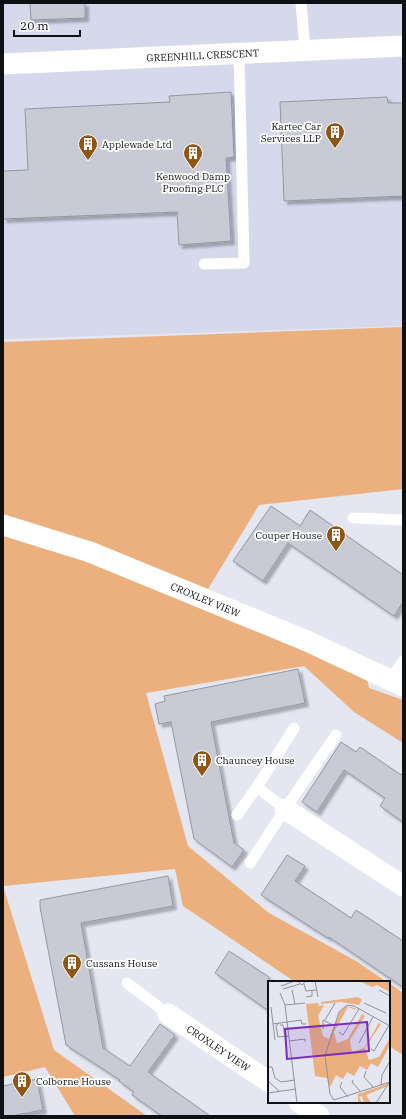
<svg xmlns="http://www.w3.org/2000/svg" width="406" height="1119" viewBox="0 0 406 1119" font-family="'IBM Plex Serif',serif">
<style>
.built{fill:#d5d9eb}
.green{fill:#ebb07d}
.building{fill:#c8cbd6;stroke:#9496a1;filter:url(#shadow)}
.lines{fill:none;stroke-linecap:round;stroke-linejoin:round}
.lane{stroke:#fff;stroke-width:11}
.street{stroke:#fff;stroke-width:21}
.labels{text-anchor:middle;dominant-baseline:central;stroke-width:3.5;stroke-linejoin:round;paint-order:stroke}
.street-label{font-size:10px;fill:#0f1014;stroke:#fff}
.poi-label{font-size:10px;fill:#0f1014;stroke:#fff;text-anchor:start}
.inset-road{fill:none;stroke:#8f9099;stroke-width:1}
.view{fill:#7b2cbf;fill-opacity:0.15;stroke:#7b2cbf;stroke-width:2}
.inset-edge{fill:none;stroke:#0f1014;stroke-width:2}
</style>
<defs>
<filter id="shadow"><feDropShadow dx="3.5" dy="3.5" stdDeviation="1" flood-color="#0004"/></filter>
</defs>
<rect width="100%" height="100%" fill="#e4e6f1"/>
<path class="built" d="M3,3h400v323l-400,13z"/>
<path class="green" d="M403,327v162l-144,16 -51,84 153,66 8,33 34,12v43l-49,-31 -50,-46 -158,27 42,153 81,67 87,48 31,21h-92l-112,-76 -8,-37 -172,17 51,164 93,66h-72l-30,-49 -42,10v-735z
M389,983l14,10v62l-14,-9z"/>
<path class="building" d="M30,3h55v15l-54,2z
M231,92l3,65 -8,1 5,83 -52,4 -2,-33 -174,7v-48l25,-1 -3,-61 145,-7 -1,-6z
M387,97l1,6h15v93l-119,5 -4,-99z
M271,506l29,20 10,-16 93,65v27l-9,14 -106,-73 -25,38 -30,-20z
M298,669l7,34 -94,19 23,121 10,7 -12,17 -38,-28 -23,-117 -12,2 -4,-20 10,-3 -1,-5z
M341,742l15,10 4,-5 41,28 2,-3v50l-23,-16 5,-8 -41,-28 -27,42 -15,-10z
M287,855l18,11 -10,15 56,37 5,-8 47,31v46l-74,-50 -1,1 -67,-43z
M168,876l5,30 -92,17 22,125 27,18 30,-42 15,11 -27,37 62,44h-48l-30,-21 2,-3 -15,-11 1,-1 -54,-35 -26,-138v-7z
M229,951l40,26v34l-54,-38z
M37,1079l6,31 -32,6h-8v-30z"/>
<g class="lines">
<path class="lane" d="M301,3l4,47
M204,264l40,-1 -5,-210
M353,518l50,2
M390,680l13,-19
M285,809l-28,-22 37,-59
M237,815l20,-28
M250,863l35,-54 51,-74
M127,983l41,31"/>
<g class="street">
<path id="s1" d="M3,64l400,-18"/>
<path id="s2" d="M3,525l87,27 217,89 96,45"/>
<path d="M285,809l118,77"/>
<path id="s3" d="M168,1014l101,68"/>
<path d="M299,1102l20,14"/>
</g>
</g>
<defs>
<g id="building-pin" transform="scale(1)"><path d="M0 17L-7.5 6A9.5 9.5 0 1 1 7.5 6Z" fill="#905513" stroke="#fff"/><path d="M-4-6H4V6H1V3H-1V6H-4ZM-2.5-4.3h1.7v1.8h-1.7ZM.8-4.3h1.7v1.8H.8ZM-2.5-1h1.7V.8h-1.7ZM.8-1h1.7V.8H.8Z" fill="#fff"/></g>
</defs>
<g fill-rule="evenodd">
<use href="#building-pin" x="335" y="132"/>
<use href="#building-pin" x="88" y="144"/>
<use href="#building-pin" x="193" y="153"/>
<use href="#building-pin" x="336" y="535"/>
<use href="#building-pin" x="202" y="760"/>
<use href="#building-pin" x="72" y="963"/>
<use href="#building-pin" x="22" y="1081"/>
</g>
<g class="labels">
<g class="street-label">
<text stroke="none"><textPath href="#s1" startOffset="200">GREENHILL CRESCENT</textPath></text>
<text stroke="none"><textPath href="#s2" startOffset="216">CROXLEY VIEW</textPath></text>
<text stroke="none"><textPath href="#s3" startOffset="61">CROXLEY VIEW</textPath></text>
</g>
<g class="poi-label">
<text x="321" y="126" text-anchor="end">Kartec Car<tspan x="321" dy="12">Services LLP</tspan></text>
<text x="102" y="144">Applewade Ltd</text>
<text x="193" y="176" text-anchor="middle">Kenwood Damp<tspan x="193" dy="12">Proofing PLC</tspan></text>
<text x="322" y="535" text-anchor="end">Couper House</text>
<text x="216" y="760">Chauncey House</text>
<text x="86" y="963">Cussans House</text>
<text x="36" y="1081">Colborne House</text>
</g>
</g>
<g transform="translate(268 981)">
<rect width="122" height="122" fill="#e4e6f1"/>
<path d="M92,0h30v11l-13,-7 -5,2zM90,16l4,3 -3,5 -18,-3 -20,2v-2zM50,22l1,3 5,-1 -6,11 5,20 6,3 11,-27 6,-6 9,2 1,2 -8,-3 -14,25 3,11 11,-4 14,-25 3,2 -15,24 2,12 12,-4 15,-25 2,1 -16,24 4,12 10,-3 11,-19v7l-12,22 -7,-4 -4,7 -7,-4 -6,10 -7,-4 -4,7 -7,-4 -6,12 -3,-9 -12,-2 -9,-72zM122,102v2l-24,10 5,8h-7l-2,-7 -3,1 3,6h-4v-9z" fill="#ebb07d"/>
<path class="inset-road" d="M29,0l5,4 4,-4M47,0l3,16M36,3l2,7 10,-1M13,5l14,-5M15,8l17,-5M24,9l3,14M111,9l11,6M12,12l5,12 12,98M38,16l6,-1v-6M96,22l22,10M17,24l20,-2M3,26l4,33M57,39l10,-17M19,41l14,-2 1,4h4M11,42l-3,3 2,11 11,-1M5,43l14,-2M12,44h3l2,12M122,45l-36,-20 -7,-1 -8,7 -14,44 5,38 4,6 56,-18M55,48v-9l12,6M71,51l4,3 16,-26M21,60l16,-2v3M91,62l14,-26M103,68l3,2 15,-26M0,86h4l3,11 6,4 14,-2M98,90l-2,6 10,11M85,99l-1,2 9,10M0,100l11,10M74,101l-2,5 8,10M113,104l1,-10 8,-14M0,112l28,-4M108,122l13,-20"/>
<path class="view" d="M99,41l2,29 -82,8 -2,-30z"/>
<rect width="122" height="122" class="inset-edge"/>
</g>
<rect width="406" height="1119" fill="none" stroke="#0f1014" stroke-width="8"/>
<path d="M14 30v6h66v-6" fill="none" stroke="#0f1014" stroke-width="2"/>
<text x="20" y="30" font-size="12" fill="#0f1014" stroke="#ffffff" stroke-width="3" paint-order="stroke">20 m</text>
</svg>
